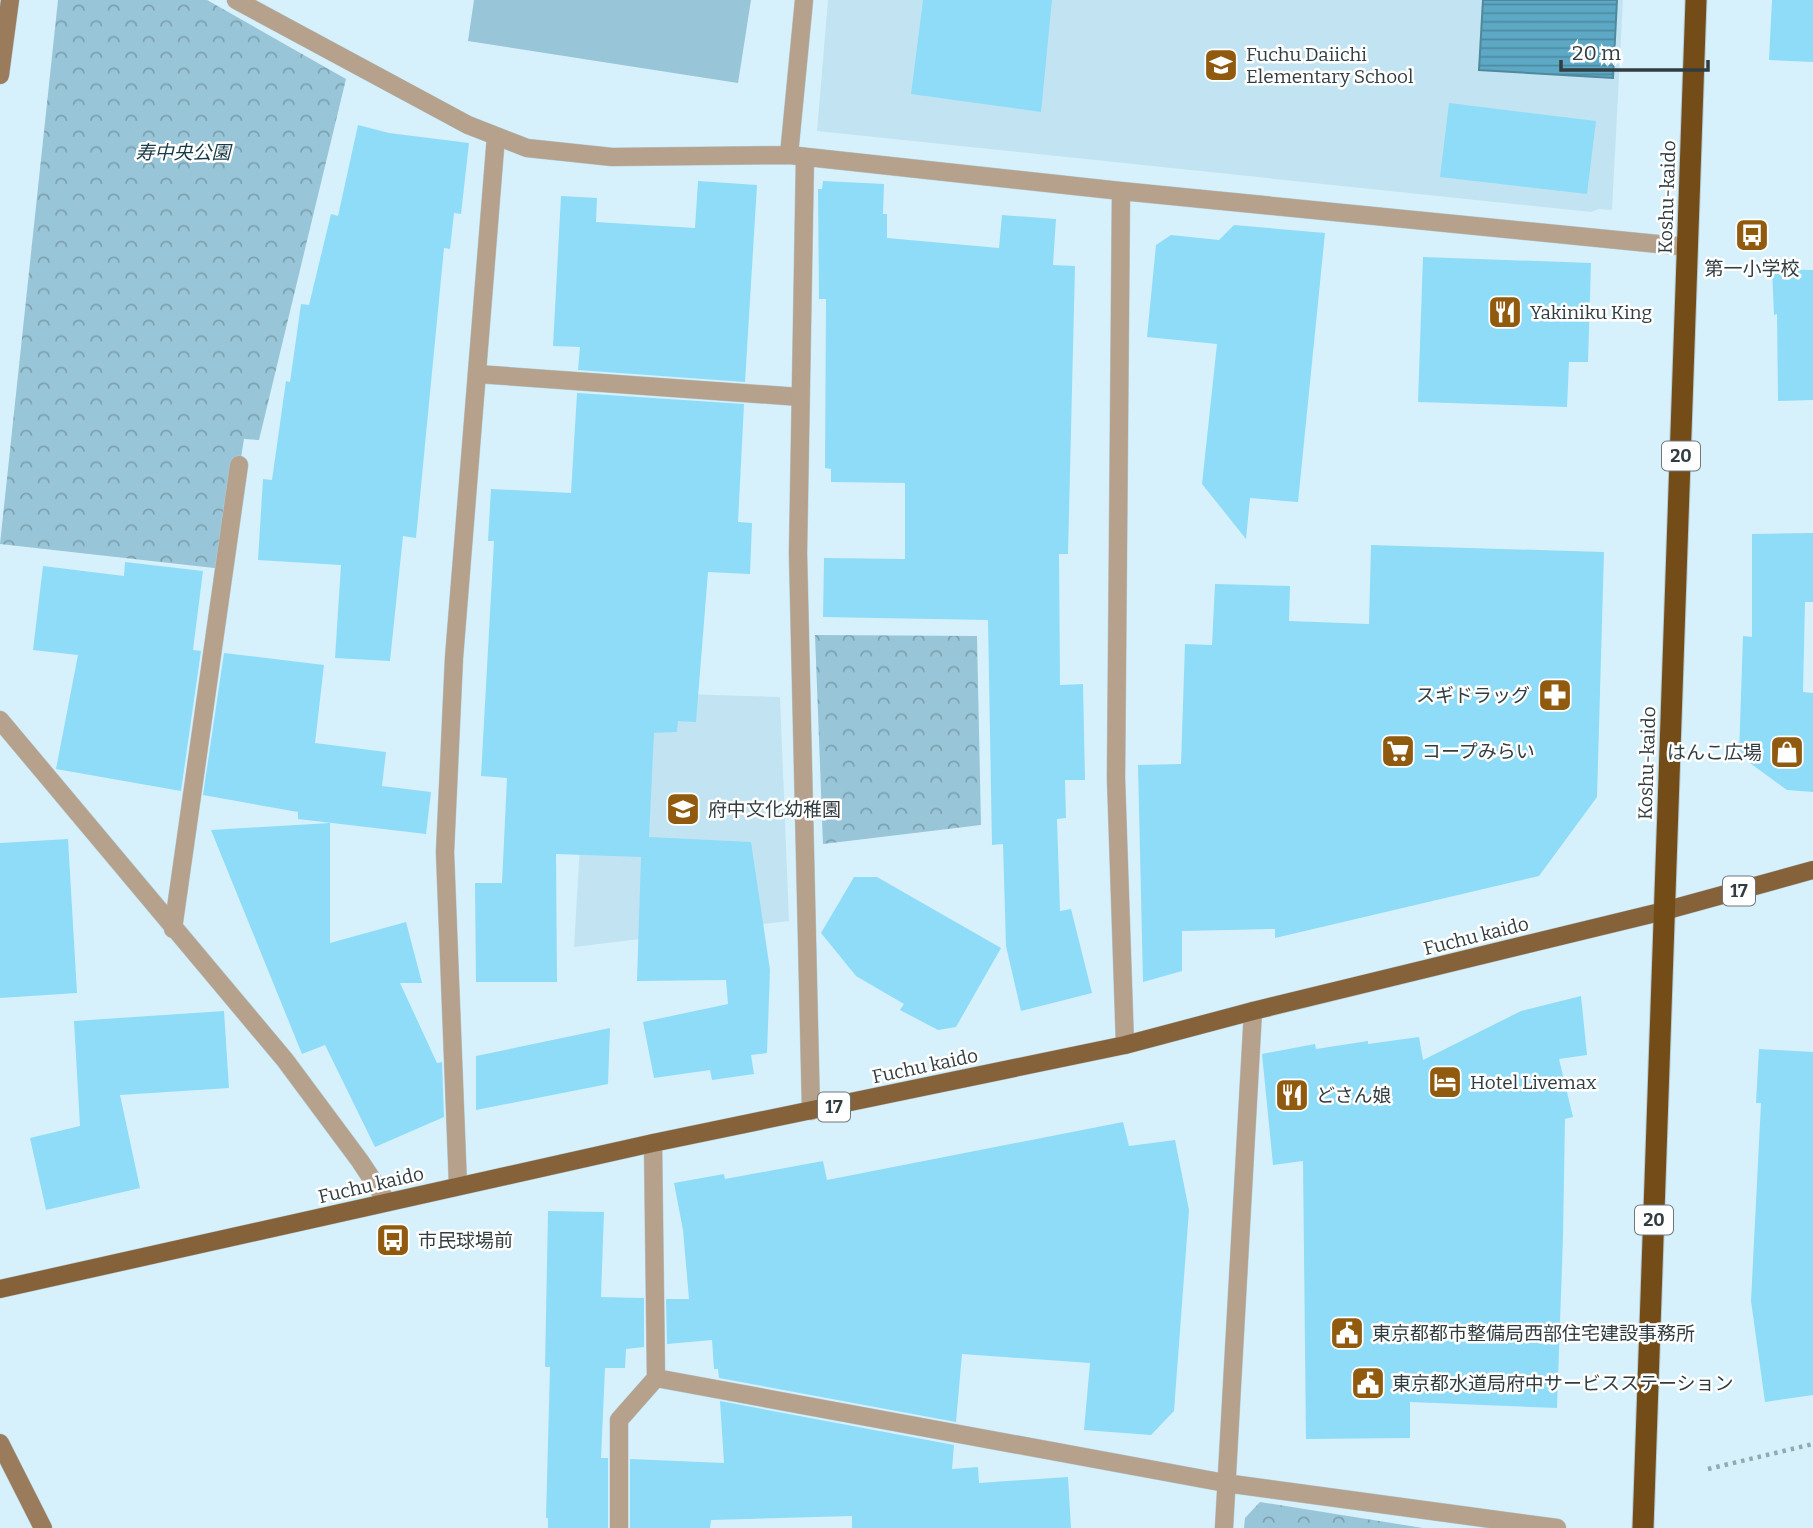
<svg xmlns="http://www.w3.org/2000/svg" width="1813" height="1528" viewBox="0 0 1813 1528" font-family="Bitter,'Noto Sans JP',serif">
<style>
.built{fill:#c2e4f2}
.park{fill:url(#park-crowns)}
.pitch{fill:#98c5d7}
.water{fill:url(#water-rules);stroke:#50899d;stroke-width:2}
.building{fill:#8fdcf8}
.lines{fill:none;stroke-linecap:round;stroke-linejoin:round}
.lane-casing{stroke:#b5cdd7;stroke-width:19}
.street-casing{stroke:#b5cdd7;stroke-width:19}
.secondary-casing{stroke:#b5cdd7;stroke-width:19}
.primary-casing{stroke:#b5cdd7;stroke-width:19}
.highway-casing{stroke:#b5cdd7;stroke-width:23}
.path{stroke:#94a8b0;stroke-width:4.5;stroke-dasharray:3.5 5;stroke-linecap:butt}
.lane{stroke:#b5a18c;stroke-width:18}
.street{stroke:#b5a18c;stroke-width:18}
.secondary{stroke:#9a7c5d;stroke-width:18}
.primary{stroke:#86623a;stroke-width:18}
.highway{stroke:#744c18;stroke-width:21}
.labels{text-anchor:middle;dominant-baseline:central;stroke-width:5;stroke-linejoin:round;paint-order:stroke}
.shield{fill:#fff;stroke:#70777a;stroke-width:2}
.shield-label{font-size:18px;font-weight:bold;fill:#323d41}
.poi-label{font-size:19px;fill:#323d41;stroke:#fff;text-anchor:start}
.park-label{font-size:19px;font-style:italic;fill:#173b47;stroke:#fff}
.street-label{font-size:19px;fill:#323d41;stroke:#fff}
</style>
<defs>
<pattern id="park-crowns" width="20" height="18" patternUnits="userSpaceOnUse" patternTransform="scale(1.75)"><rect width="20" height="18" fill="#98c5d7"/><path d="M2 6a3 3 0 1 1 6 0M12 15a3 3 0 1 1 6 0" fill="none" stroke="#7da1b0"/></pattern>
<pattern id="water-rules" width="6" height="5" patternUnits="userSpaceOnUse" patternTransform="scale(1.75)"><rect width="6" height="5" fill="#5da9c5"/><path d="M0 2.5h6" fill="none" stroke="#4d8ba2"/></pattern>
</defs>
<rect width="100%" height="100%" fill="#d6f1fc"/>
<path class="built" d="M828,0h795l-11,210 -13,-1 -8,3 -774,-81z
M589,691l191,6 9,224 -215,26z"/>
<path class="park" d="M58,0h149l139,79 -87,361 -15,-1 -21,130 -223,-25z
M815,635l162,1 4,189 -158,19z
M1260,1502l163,26h-179l1,-10z"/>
<path class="pitch" d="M474,0h277l-13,83 -270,-42z"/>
<path class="water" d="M1483,0h134l-4,78 -134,-8z"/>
<path class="building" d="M923,0h129l-11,112 -130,-18z
M1772,0h41v62l-44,-2z
M1449,103l147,18 -9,73 -147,-17z
M358,125l31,8 80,10 -8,71 -7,-1 -4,36 -6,-1 -28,290 -13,-2 -13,125 -55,-3 6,-93 -83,-5 5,-81 9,1 14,-99 4,1 11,-78 8,1 22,-91 7,2z
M698,181l59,4 -12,197 -167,-12 2,-23 -27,-1 8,-150 36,2 -1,24 99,6z
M823,181l61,3 -1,30h4v24l112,10 3,-33 54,4 -3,46 22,1 -7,288h-9l1,131 23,-1 2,96h-20l1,38 -9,1 3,92 11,-2 21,84 -71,18 -15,-65 -3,-102 -11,1 -4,-225 -165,-3 1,-59 81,1v-76l-74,-1v-13l-6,-1 1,-169h-7l-1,-110h4z
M1234,225l91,8 -27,269 -48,-4 -4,41 -44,-55 15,-140 -70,-7 9,-92 15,-10 48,5z
M1423,257l168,6 -3,99h-19l-2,45 -149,-5z
M1772,269l41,1v130l-35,1 -1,-87 -3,1z
M577,393l167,11 -6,118 14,1 -2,51 -42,-2 -12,150 -18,-1 -1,11 -23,1 -5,104 102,5 19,128 -3,83 -16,2 3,19 -42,6 -2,-10 -56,8 -11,-56 85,-18 -2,-24 -89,1 4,-124 -85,-3 1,128h-81l-1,-99h27l5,-105 -26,-2 13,-235h-6l3,-52 80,4z
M1813,533v69h-8l-2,90 10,1v99l-26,-2 -48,-35 4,-119 9,1v-103z
M1371,545l233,7 -7,245 -58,79 -264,62v-9l-93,2v40l-39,11 -5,-217 43,-1 4,-120 27,1 3,-61 75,2 -1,35 80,3z
M125,562l78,9 -10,79 8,1 -20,140 -125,-22 22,-114 -45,-5 10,-84 81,10z
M224,653l100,12 -9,78 71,9 -4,34 49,6 -5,42 -128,-15v-7l-95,-17z
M330,823v120l76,-21 16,61h-22l37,80 5,-1 2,55 -69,30 -50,-102 -23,9 -91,-224z
M68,839l9,154 -77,5v-155z
M854,877h23l124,71 -45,79 -18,3 -38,-20 4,-6 -48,-28 -35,-43z
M1581,996l6,59 -28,4 14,58 -8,2 -2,118 -6,171 -147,-6v36l-104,1 -3,-278 -30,4 -11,-111 53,-10 1,5 52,-8v3l51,-7 4,23 98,-49z
M224,1011l5,77 -109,7 20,93 -94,22 -16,-72 50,-12 -6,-105z
M610,1028l-2,56 -132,26v-54z
M1759,1049l54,3v343l-48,7 -14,-101 10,-198h-5z
M1123,1122l6,24 46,-6 14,70 -15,201 -23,24 -67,-5 6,-67 -128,-9 -6,68 -237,-44 -1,-9h-4l-2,-29 -45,4 -1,-45h23l-6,-69 -9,-47 50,-9 1,5 98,-18 4,19z
M548,1211l56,1 -3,85 43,1v49l-18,2 -1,19h-20l-4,90h7v70h-60v-10h-2l4,-151h-5z
M720,1401l234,44 -2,24 26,-2 1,16 89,-6 3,51h-219v-12l-141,4 -1,8h-80v-69l94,4z"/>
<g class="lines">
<g class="lane-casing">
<path id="lane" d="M477,374l323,23
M0,720l285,340 75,101 27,41
M173,929l66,-464"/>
</g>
<g class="street-casing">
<path id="street" d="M236,0l232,125 59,23 85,9 177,-2 332,36 567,56
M789,155l15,-155
M805,157l-7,396 13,558
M1121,191l-5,587 9,267
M653,1143l3,235 569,105 332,45
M458,1186l-13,-334 9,-194 42,-522
M619,1528v-108l37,-42
M1224,1528l29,-517"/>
</g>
<g class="secondary-casing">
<path id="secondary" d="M0,75l10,-75
M0,1443l43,85"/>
</g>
<g class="primary-casing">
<path id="primary" d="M0,1289l653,-146 472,-98 128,-34 411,-100 149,-41"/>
</g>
<g class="highway-casing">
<path id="highway" d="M1643,1528l53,-1528"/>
</g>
<path class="path" d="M1708,1469l105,-25"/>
<use href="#lane" class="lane"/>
<use href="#street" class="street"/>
<use href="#secondary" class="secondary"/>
<use href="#primary" class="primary"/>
<use href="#highway" class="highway"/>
</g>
<defs>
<g id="school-square" transform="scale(1.75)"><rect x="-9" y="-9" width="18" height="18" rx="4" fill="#905b0e" stroke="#fff"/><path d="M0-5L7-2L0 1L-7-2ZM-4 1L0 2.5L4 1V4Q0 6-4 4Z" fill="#fff"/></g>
<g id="bus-square" transform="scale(1.75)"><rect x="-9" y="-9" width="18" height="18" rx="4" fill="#905b0e" stroke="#fff"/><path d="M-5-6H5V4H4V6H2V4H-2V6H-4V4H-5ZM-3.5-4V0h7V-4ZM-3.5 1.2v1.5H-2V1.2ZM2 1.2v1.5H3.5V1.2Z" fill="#fff"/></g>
<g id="restaurant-square" transform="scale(1.75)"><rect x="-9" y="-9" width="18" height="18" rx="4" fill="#905b0e" stroke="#fff"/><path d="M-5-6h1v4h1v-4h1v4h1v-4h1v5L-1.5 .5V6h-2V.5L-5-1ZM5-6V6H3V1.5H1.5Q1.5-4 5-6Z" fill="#fff"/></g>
<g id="pharmacy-square" transform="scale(1.75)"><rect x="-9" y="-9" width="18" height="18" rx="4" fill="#905b0e" stroke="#fff"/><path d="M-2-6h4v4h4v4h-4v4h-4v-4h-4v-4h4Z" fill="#fff"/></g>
<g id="supermarket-square" transform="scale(1.75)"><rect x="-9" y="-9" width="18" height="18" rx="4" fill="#905b0e" stroke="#fff"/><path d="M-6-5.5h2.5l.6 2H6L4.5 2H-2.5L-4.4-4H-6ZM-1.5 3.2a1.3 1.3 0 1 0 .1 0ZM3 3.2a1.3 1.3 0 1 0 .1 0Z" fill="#fff"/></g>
<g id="shop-square" transform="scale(1.75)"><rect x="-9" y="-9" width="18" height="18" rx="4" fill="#905b0e" stroke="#fff"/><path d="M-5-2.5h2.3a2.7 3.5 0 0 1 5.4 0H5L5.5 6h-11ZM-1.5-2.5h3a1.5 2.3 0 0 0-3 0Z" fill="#fff"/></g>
<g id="hotel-square" transform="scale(1.75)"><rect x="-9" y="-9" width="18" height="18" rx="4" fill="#905b0e" stroke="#fff"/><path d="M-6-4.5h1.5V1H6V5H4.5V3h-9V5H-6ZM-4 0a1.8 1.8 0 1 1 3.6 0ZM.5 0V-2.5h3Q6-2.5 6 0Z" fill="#fff"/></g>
<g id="civic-square" transform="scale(1.75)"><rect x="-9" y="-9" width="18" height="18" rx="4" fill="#905b0e" stroke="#fff"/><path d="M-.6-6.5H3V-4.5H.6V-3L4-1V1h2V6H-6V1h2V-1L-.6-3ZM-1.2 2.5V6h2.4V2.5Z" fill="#fff"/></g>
</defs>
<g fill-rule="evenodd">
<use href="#school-square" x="1221" y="65"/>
<use href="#bus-square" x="1752" y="235"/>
<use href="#restaurant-square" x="1505" y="312"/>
<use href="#pharmacy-square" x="1555" y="695"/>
<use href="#supermarket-square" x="1398" y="751"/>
<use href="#shop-square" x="1787" y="752"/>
<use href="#school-square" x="683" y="809"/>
<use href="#hotel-square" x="1445" y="1082"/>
<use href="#restaurant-square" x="1292" y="1095"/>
<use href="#bus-square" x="393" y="1240"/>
<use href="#civic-square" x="1347" y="1333"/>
<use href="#civic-square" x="1368" y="1383"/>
</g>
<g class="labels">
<g class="shield">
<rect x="1662" y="441.5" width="38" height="29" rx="5"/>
<rect x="1723" y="876.5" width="32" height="29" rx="5"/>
<rect x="818" y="1092.5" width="32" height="29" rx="5"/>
<rect x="1635" y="1205.5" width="38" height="29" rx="5"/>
</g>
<g class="shield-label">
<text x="1681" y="456">20</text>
<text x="1739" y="891">17</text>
<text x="834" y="1107">17</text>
<text x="1654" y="1220">20</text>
</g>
<g class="poi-label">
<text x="1246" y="54">Fuchu Daiichi<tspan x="1246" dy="22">Elementary School</tspan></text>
<text x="1752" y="268" text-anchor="middle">第一小学校</text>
<text x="1530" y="312">Yakiniku King</text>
<text x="1530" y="695" text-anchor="end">スギドラッグ</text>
<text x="1422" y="751">コープみらい</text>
<text x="1762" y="752" text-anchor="end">はんこ広場</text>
<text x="708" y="809">府中文化幼稚園</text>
<text x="1470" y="1082">Hotel Livemax</text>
<text x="1316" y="1095">どさん娘</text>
<text x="418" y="1240">市民球場前</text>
<text x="1372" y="1333">東京都都市整備局西部住宅建設事務所</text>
<text x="1392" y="1383">東京都水道局府中サービスステーション</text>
</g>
<g class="park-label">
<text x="183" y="152">寿中央公園</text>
</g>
<g class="street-label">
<text transform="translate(1667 197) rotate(-88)">Koshu-kaido</text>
<text transform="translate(1647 763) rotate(-88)">Koshu-kaido</text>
<text transform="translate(1476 936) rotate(-14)">Fuchu kaido</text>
<text transform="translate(925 1066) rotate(-12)">Fuchu kaido</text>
<text transform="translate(371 1185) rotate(-13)">Fuchu kaido</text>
</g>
</g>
<path d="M1561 60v10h147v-10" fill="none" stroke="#323d41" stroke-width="3.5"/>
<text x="1572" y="60" font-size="21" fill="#323d41" stroke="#ffffff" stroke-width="5" paint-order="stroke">20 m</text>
</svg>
